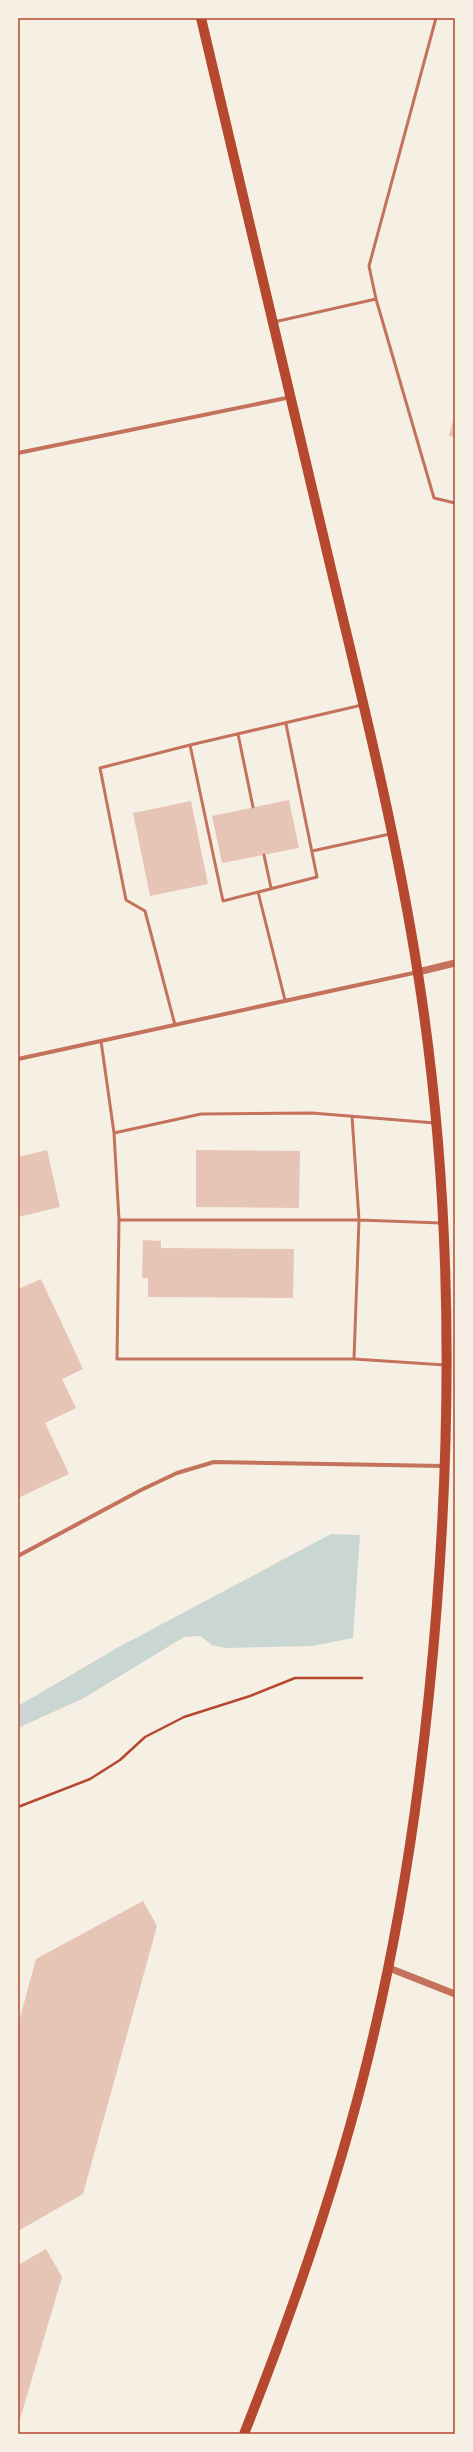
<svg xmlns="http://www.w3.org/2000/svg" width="473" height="2452" viewBox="0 0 473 2452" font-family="Jost,sans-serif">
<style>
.water{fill:#c9d6d2}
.building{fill:#e6c5b7}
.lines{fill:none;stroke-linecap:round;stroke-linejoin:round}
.path{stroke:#b5482f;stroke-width:2.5}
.service{stroke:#c5725c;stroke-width:3}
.minor{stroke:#c5725c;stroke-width:4}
.tertiary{stroke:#c5725c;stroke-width:7}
.primary{stroke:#b5482f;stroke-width:10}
.neatline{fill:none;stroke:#b5482f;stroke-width:1.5}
</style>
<rect width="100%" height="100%" fill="#f6efe4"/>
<path class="water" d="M331,1534l29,1 -7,103 -41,8 -86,2 -14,-3 -12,-9 -16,1 -100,61 -66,30v-22l99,-58z"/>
<path class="building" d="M455,412v25l-6,-1z
M289,800l10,48 -77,15 -10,-47z
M191,801l17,83 -58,12 -17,-83z
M47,1150l13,57 -42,10v-60z
M196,1150l104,1 -1,57 -103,-1z
M143,1240l18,1v7l133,1 -1,49 -145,-1v-19h-6z
M41,1279l42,90 -21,10 14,29 -31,15 24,51 -51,24v-209z
M143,1901l14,25 -74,268 -65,37v-206l18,-66z
M46,2249l16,28 -44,149v-161z"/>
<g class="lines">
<path class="path" d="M18,1807l72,-28 30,-19 25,-23 39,-20 66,-21 45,-18h67"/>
<path class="service" d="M436,18l-67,248 7,33 58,199 21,5
M274,322l102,-23
M286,724l31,153 -94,24 -33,-156 172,-40
M238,734l15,73
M312,851l78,-17
M264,855l7,33
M258,892l27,108
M175,1025l-30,-114 -19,-11 -26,-132 90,-23
M101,1041l13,92 87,-19 111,-1 123,10
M352,1116l7,104 -5,139 91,6
M114,1133l5,87 -2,139h237
M119,1220h240l82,3"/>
<path class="minor" d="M18,453l273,-56
M18,1059l400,-87
M18,1556l123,-66 36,-17 37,-11 230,4"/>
<path class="tertiary" d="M418,972l37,-9
M389,1968l66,26"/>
<path class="primary" d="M201,18c44,185 88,370 131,555 32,133 65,266 86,401 33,209 35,420 19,630 -11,145 -30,288 -63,429 -32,138 -78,270 -130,401"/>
</g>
<rect width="473" height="2452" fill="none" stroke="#f6efe4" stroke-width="38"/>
<rect x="19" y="19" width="435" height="2414" class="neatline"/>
</svg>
